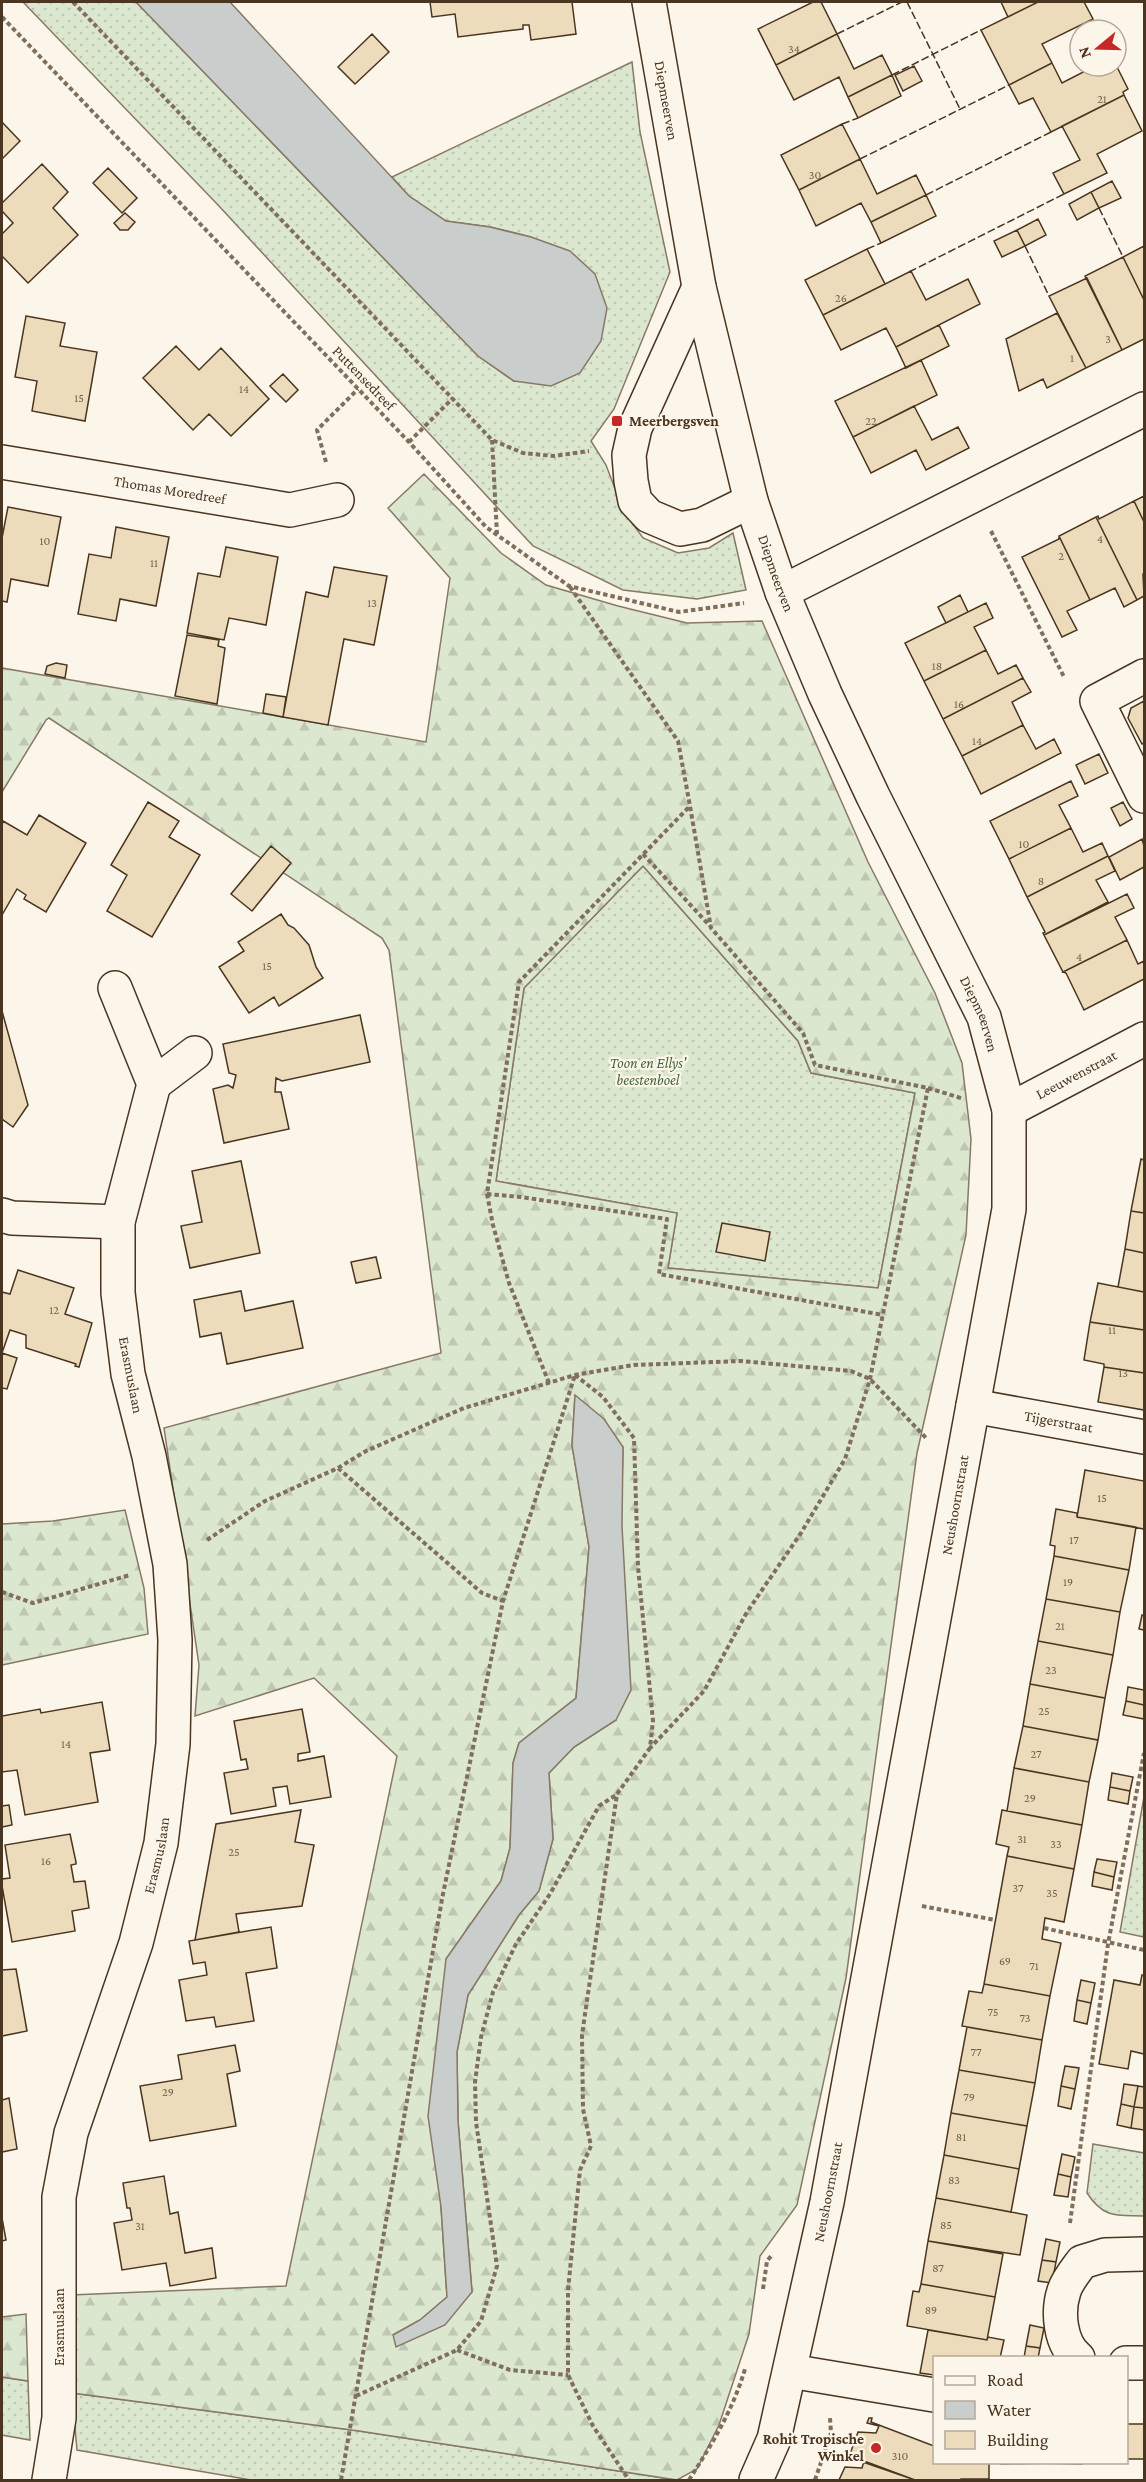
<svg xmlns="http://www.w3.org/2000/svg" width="1146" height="2482" viewBox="0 0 1146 2482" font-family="'Crimson Pro',serif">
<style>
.grass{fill:url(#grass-dots);stroke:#887966;stroke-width:1.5}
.forest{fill:url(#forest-firs);stroke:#887966;stroke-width:1.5;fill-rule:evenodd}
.water{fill:#c9cecd;stroke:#887966;stroke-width:1.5}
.building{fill:#ecdcbc;stroke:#4a3520;stroke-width:1.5}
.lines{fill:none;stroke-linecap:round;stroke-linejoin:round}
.minor-casing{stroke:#4a3520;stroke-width:36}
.path{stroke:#7f6f5c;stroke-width:4;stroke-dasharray:4.5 3;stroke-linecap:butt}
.minor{stroke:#fbf6e9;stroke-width:33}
.fence{stroke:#4a3520;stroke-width:1.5;stroke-dasharray:8 3;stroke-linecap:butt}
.poi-dot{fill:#c62828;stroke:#fbf6e9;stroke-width:2}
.labels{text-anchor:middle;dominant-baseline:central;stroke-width:4.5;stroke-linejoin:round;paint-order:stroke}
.number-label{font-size:12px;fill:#725f47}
.street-label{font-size:15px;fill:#4a3520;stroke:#fbf6e9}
.poi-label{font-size:15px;font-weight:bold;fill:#4a3520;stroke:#fbf6e9;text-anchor:start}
.park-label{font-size:15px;font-style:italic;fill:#436837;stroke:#fbf6e9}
</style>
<defs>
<pattern id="grass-dots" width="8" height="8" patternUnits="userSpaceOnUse" patternTransform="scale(1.5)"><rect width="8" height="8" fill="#dce7d0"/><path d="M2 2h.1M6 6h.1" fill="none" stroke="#bec7b2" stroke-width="1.8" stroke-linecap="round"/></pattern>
<pattern id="forest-firs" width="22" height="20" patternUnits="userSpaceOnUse" patternTransform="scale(1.5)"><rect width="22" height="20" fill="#dce7d0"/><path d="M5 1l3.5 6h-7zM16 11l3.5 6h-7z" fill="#bec7b2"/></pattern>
</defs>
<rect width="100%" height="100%" fill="#fbf6e9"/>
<path class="grass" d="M23,2h113l342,354 36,25 17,-144 -41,-10 -44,-6 -37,-25 -17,-19 240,-115 8,70 30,140 -56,137 -23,32 15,24 18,47 19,26 35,15 31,-5 24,-15 13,57 -49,9 -74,-9 -90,-44 -314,-340z
M643,866l155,175 13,32 104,20 -37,195 -210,-20 9,-55 -181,-32 28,-193z
M1144,1797v140l-24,-5z
M1093,2144l51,9v63c-27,-1 -40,3 -57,-23z
M2,2377l26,4 2,59 -28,-5z
M72,2393l287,38 317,49h-425l-174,-30z"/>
<path class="forest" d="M424,474l77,79 45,32 72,21 69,17 75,-2 106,241 67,131 27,70 9,76 -5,96 -49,218 -71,525 -49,227 -37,51 -11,78 -30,91 -22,44 -20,11 -318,-49 -287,-38 -1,-98 215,-9 111,-530 -83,-78 -119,38 4,-51 -35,-237 277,-75 -52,-403 -7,-12 -333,-220 -3,2 -44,72v-124l424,74 24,-164 -62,-70zM643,866l155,175 13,32 104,20 -37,195 -210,-20 9,-55 -181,-32 28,-193zM575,1396l48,51 -7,273 -42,27 -25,26 4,66 -14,52 -20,24 -51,80 -11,57 1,69 14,171 -79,43 27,-15 27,-23 -6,-90 5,-248 55,-78 9,-33 3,-85 6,-20 57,-45 13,-151 -17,-102z
M125,1510l19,78 4,46 -146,31v-141l51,-3z
M26,2314l2,67 -26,-4v-60z"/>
<path class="water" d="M136,2h94l179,194 37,25 44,6 41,10 39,14 25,23 12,34 -6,33 -21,32 -29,13 -37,-5 -36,-25z
M575,1395l29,24 19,28 -1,79 9,164 -15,30 -42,27 -25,26 4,66 -14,52 -20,24 -51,80 -11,57 1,69 14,171 -27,33 -49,22 -3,-12 27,-15 27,-23 -6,-90 -13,-91 18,-157 55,-78 9,-33 3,-85 6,-20 57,-45 13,-151 -17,-102z"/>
<path class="building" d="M430,2h142l4,32 -45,6 -2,-15h-6v4l-65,8 -3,-23 -23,3z
M813,2h8l16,32 -61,31 -18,-36z
M1001,2h37l-30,15z
M1038,2h46l9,17 -51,25 10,19 -43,22 -28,-55z
M372,34l17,18 -34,32 -17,-17z
M837,34l17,35 28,-14 10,20 -44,22 -9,-20 -45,23 -18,-35z
M1052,63l10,20 33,-17 21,-1 12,24 -5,3 1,3 -73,37 -18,-34 -14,6 -10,-19z
M914,66l8,15 -19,10 -8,-16z
M892,75l9,21 -43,22 -10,-21z
M1124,95l18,36 -45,23 10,19 -43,21 -11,-21 27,-13 -18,-34z
M2,122l18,19 -18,18z
M842,124l18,35 -61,31 -18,-35z
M860,159l17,35 39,-19 10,20 -55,27 -10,-19 -45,23 -17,-36z
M42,164l26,28 -15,16 25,27 -50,48 -26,-27v-22l11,-11 -11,-12v-8z
M108,168l29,30 -15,15 -29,-30z
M1112,181l9,17 -22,10 -8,-16z
M1091,192l8,16 -22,12 -8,-16z
M926,195l10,21 -55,27 -10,-21z
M125,213l10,9 -7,8h-8l-6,-7z
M1038,219l8,16 -21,11 -8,-16z
M1017,230l8,16 -23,11 -8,-16z
M1144,246v54l-21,-43z
M867,249l18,35 -62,31 -18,-35z
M1123,257l21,43v39l-22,11 -37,-74z
M911,271l15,29 42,-21 12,25 -84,43 -10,-19 -45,22 -18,-35z
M1087,278l35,72 -36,18 -37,-72z
M1057,313l29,55 -39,20 -4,-9 -24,12 -13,-52z
M26,316l39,7 -5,23 37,6 -12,69 -53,-10 5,-30 -22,-4z
M939,325l10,21 -43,22 -10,-21z
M176,346l23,24 22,-22 48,51 -38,37 -22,-22 -16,16 -50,-52z
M921,360l16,35 -84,42 -18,-36z
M283,374l15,16 -12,12 -16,-16z
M914,406l18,34 26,-13 11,21 -43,22 -10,-20 -45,23 -18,-36z
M1144,496v26l-10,-21z
M1134,501l10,21v51l-1,1 1,22 -7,4 -41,-83 2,-1 1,3z
M8,507l53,10 -13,69 -37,-7 -4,23 -5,-1v-63z
M1096,517l41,83 -13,7 -9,-19 -25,12 -31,-64z
M116,527l53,10 -13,69 -36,-7 -4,22 -38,-7 11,-60 22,4z
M1059,536l31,64 -23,11 10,19 -15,7 -40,-80 37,-18z
M226,547l52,10 -12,68 -37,-7 -5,22 -37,-7 11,-60 22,4z
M334,567l53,9 -13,69 -30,-6 -16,86 -45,-8 23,-125 22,5z
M960,595l8,17 -22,11 -8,-16z
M986,603l7,15 -19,9 12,23 -62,31 -19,-38z
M187,635l32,5 -1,6 7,2 -8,56 -42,-8z
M986,650l12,24 18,-9 7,13 -80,41 -19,-38z
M56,663l11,2 -2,13 -20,-4 2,-8z
M1023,678l8,14 -19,10 11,23 -61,31 -19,-37z
M266,694l20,3 -3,20 -20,-4z
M1144,701v42l-2,1 -14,-26 3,-10z
M1023,725l13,24 18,-10 7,14 -80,41 -19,-38z
M1099,754l9,19 -23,11 -9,-19z
M1071,781l7,15 -19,9 12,23 -62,31 -19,-38z
M148,802l31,19 -10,16 31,18 -48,82 -45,-26 20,-36 -16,-10z
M1123,802l9,17 -12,7 -9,-18z
M39,815l47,28 -40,69 -22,-13 2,-4 -9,-6 -15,26v-90l1,-4 24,14z
M1071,828l12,24 19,-9 6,13 -81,41 -18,-38z
M1142,839l2,7v21l-24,13 -11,-23z
M271,846l20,17 -39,48 -21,-17z
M1108,856l7,15 -19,9 12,22 -64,33 -1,-2 2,-1 -18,-35z
M1127,894l7,14 -19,9 12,23 -64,32 -19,-37z
M281,914l7,11 6,3 15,17 7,22 7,11 -44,28 -5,-9 -25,16 -30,-46 25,-16 -6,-9z
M1127,940l11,24 6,-3v18l-60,31 -18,-37 -3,-1z
M2,1011l26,94 -15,22 -11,-8z
M360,1015l10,47 -88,19 -6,-3 -1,14h6l8,37 -65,14 -11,-54 15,-4 5,3 3,-13 -7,-2 -6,-29z
M1141,1159l3,1v53l-13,-2z
M241,1161l19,92 -70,15 -9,-42 21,-4 -10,-51z
M1131,1211l13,2v40l-19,-4z
M722,1223l48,9 -5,29 -49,-9z
M1125,1249l19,4v39l-26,-5z
M376,1257l5,21 -25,5 -5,-21z
M18,1270l56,18 -9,26 27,9 -13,44 -4,-1 1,-2 -50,-16v-13l-16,-5 -8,23 15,5 -10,31 -5,-1v-96l8,2z
M1098,1283l46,9v38l-54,-8z
M241,1291l4,20 48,-10 10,47 -76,16 -6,-31 -21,4 -6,-37z
M1090,1322l54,8v43l-40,-6v-3l-20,-4z
M1104,1367l40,6v37l-46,-8z
M1085,1470l59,11v48l-67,-12z
M1056,1509l21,4v4l59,10 -7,43 -75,-14 1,-10 -5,-1z
M1054,1556l75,14 -9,42 -74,-13z
M1046,1599l74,13 -7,43 -75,-14z
M1142,1615l2,1v14l-5,-1z
M1038,1641l75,14 -8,43 -75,-14z
M1030,1684l75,14 -7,42 -75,-14z
M1128,1687l16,3v15l-18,-4z
M1126,1701l18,4v14l-21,-4z
M102,1702l8,48 -20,3 8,49 -73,13 -8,-45 -15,2v-56l38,-7 1,4z
M302,1709l8,43 -12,2v7l26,-5 7,41 -41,7 -3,-18 -14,2 3,18 -45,8 -7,-41 24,-4 -2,-10 -5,1 -7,-39z
M1023,1726l75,14 -9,42 -75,-14z
M1014,1768l75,14 -7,43 -75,-14z
M1112,1773l21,4 -3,14 -20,-4z
M1110,1787l20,4 -2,13 -20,-4z
M9,1805l3,20 -10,2v-21z
M301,1810l-6,32 19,3 -12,61 -66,8 3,18 -44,8 21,-116z
M1002,1810l80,15 -8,44 -67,-13 2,-9 -13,-3z
M70,1834l6,28v2l-5,1 3,17 11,-1 4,27 -17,3 3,20 -63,11 -10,-56v-7l8,-1 -5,-33z
M1007,1856l67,13 -10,53 -19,-4 -3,21 19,4 -11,53 -66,-12z
M1097,1859l20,3 -3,15 -20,-5z
M1094,1872l20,5 -2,13 -20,-4z
M271,1927l6,41 -31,5 8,48 -38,6 -2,-10 -28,4 -7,-41 28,-5 -2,-13 -12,2 -4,-23z
M16,1969l11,62 -25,5v-66z
M1142,1975h2v79l-13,-3 -3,18 -29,-5 15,-84 26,5z
M1081,1980l14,3 -4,20 -14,-3z
M984,1984l66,12 -8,44 -80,-14 7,-35 13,2z
M1077,2000l14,3 -4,21 -13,-3z
M967,2027l75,13 -7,43 -76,-13z
M235,2045l5,26 -13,3 9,52 -86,15 -10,-55 42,-7 -4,-24z
M1065,2066l14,2 -4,21 -14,-3z
M959,2070l76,13 -8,43 -76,-13z
M1124,2084l14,2 -4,21 -13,-3z
M1061,2086l14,3 -4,20 -13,-3z
M1138,2086l6,1v21l-10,-1z
M9,2098l8,51 -15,3v-52z
M1121,2104l13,3 -3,21 -14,-3z
M1134,2107l10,1v22l-13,-2z
M951,2113l76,13 -8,43 -75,-14z
M1062,2154l13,3 -4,20 -13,-3z
M944,2155l75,14 -8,43 -75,-14z
M1058,2174l13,3 -3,20 -14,-2z
M164,2176l6,38 8,-2 7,41 27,-5 4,30 -46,8 -4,-23 -44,7 -8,-47 18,-3 -2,-12h-3l-4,-25z
M936,2198l91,17 -7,40 -92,-14z
M2,2218l4,22 -4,1z
M1046,2239l14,3 -4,20 -14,-2z
M928,2241l75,13 -8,43 -74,-13z
M1042,2260l14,2 -4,21 -14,-2z
M921,2284l74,13 -8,43 -80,-14 6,-35 6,1z
M1030,2325l14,3 -4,20 -14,-2z
M928,2330l59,10 1,-3 16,3 -4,18h-66v17l-14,-2z
M1026,2346l14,2 -2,10h-14z
M869,2418h3l-1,4 63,24v16h55v17l-74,1 -61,-21 1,-3 -5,-2 8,-22 18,1 3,-7 -12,-3z
M1127,2424h17v35h-17z
M864,2461l51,19h-76l6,-13 17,1z
M1001,2462h42v1l-42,1z
M1043,2462h39v2l-39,-1z
M961,2479h28v1h-28z"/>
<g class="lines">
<g class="minor-casing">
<g id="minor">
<path id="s1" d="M649,2l50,285 52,214 31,91 43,102 48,102 111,221 25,93v99l-182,993 -53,237 -18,41"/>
<path d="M699,287l-64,141 -6,27 2,26 4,20 14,15 31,13 22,-4 49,-24"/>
<path id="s2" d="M2,462l288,48 47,-10"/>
<path d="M782,592l362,-183"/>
<path d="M1144,676l-47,25 47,95"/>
<path d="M154,1084l41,-31"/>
<path id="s3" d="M1009,1110l135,-71"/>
<path d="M2,1215l10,3 106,4"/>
<path id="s4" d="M973,1406l171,31"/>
<path d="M1078,2358c-18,-14 -21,-46 -14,-67 3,-10 12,-21 18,-29l23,-7 39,-1"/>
<path d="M1126,2363h18"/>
<path d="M790,2371l144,24"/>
<path id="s5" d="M49,2480l10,-62v-221l12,-64 65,-190 25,-100 12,-99 2,-104 -5,-76 -21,-108 -21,-82 -10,-81v-71l36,-138 -39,-96"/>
</g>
</g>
<path class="path" d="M73,2l419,438 31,13 31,3 35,-5
M2,17l407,425 77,85 83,59 110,26 65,-9
M492,440l5,94
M409,442l44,-44
M326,462l-9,-32 41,-41
M991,531l73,146
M570,587l108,154 12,65
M643,854l67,72
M928,1088l36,11
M487,1194l34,3 146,22 -8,55 224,41
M575,1375l28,22 31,41 4,129 15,154 -3,27 -33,46 -35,241 1,74 8,37 -11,24 -12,120v85l25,51 36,54
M549,1383l-40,-100 -16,-58 -6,-31 32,-212 171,-176 21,122 92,105 12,32 113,23 -58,291 -25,80 -44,74 -54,79 -43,79 -54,57
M338,1468l144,125 21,8
M207,1540l58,-39 73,-33 28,-17 98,-43 111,-33 59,-10 107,-4 110,10 19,8 56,59
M2,1592l31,11 97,-28
M922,1906l73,14
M1044,1928l100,22
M1070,2223l38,-279 36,-191
M763,2289l4,-28 4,-5
M457,2350l53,20 58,5
M356,2396l101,-46 24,-29 16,-55 -21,-144 -1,-40 6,-45 12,-45 23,-48 34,-50 49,-88 17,-11
M341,2480l101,-581 61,-298 72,-226
M689,2480c23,-36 44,-70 56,-111
M815,2480l16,-47 -1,-15"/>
<use href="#minor" class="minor"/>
<path class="fence" d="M907,2l53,107
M837,34l65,-32
M892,75l89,-45
M842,124l16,-6
M860,159l149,-74
M926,195l125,-63
M1099,208l24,49
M1025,246l24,50
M867,249l14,-6
M909,272l155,-78"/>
</g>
<g class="poi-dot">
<rect x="611" y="415" width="12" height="12" rx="3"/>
<circle cx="876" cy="2448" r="6"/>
</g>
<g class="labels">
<g class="number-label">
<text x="794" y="49">34</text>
<text x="1102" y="99">21</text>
<text x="815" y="175">30</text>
<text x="841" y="298">26</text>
<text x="1108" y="339">3</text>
<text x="1072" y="358">1</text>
<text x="244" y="389">14</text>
<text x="79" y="398">15</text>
<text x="871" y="421">22</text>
<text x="1100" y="539">4</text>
<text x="45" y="541">10</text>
<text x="1061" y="556">2</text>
<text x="154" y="563">11</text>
<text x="372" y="603">13</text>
<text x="937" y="666">18</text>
<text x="959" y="704">16</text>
<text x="977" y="741">14</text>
<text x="1024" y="844">10</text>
<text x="1041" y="881">8</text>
<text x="1079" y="957">4</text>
<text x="267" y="966">15</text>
<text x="54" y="1310">12</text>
<text x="1112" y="1330">11</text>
<text x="1123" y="1373">13</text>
<text x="1102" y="1498">15</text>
<text x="1074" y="1540">17</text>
<text x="1068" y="1582">19</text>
<text x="1060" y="1626">21</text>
<text x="1051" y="1670">23</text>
<text x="1044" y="1711">25</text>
<text x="66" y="1744">14</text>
<text x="1036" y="1754">27</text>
<text x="1030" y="1798">29</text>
<text x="1022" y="1839">31</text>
<text x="1056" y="1844">33</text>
<text x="234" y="1852">25</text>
<text x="46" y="1861">16</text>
<text x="1018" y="1888">37</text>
<text x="1052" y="1893">35</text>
<text x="1005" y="1961">69</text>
<text x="1034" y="1966">71</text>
<text x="993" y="2012">75</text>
<text x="1025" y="2018">73</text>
<text x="976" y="2052">77</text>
<text x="168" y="2092">29</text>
<text x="969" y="2097">79</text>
<text x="961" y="2137">81</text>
<text x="954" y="2180">83</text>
<text x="946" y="2225">85</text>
<text x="140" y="2226">31</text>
<text x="938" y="2268">87</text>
<text x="931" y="2310">89</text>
<text x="900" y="2456">310</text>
</g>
<g class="street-label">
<text stroke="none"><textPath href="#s1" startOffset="100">Diepmeerven</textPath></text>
<text transform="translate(364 378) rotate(46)">Puttensedreef</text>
<text stroke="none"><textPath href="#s2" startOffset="170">Thomas Moredreef</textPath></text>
<text stroke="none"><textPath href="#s1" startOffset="586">Diepmeerven</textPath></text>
<text stroke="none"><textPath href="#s1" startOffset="1072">Diepmeerven</textPath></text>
<text stroke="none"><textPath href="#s3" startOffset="76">Leeuwenstraat</textPath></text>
<text transform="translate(131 1375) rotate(79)">Erasmuslaan</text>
<text stroke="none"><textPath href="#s4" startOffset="87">Tijgerstraat</textPath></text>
<text transform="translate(955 1505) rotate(-80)">Neushoornstraat</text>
<text stroke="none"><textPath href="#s5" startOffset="640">Erasmuslaan</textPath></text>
<text transform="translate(828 2192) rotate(-79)">Neushoornstraat</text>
<text transform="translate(59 2327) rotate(-90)">Erasmuslaan</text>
</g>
<g class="poi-label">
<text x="629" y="421">Meerbergsven</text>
<text x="864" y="2439" text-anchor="end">Rohit Tropische<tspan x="864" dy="17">Winkel</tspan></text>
</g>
<g class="park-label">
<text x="648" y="1063">Toon en Ellys'<tspan x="648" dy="17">beestenboel</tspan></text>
</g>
</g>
<rect width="1146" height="2482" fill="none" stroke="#4a3520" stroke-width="6"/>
<rect x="933" y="2356" width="195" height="108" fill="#fbf6e9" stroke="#b4a999" stroke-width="1.5"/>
<rect x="945" y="2376" width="30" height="9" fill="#fbf6e9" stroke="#b4a999" stroke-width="1.5"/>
<text x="987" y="2386" font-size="18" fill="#4a3520">Road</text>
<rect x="945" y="2401" width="30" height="18" fill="#c9cecd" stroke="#b4a999" stroke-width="1.5"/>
<text x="987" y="2416" font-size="18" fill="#4a3520">Water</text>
<rect x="945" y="2431" width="30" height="18" fill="#ecdcbc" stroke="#b4a999" stroke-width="1.5"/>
<text x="987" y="2446" font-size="18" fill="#4a3520">Building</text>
<g transform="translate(1098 48) rotate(251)"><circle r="28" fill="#fbf6e9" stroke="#b4a999" stroke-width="1.5"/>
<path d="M0-4.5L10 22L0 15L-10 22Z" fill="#c62828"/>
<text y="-9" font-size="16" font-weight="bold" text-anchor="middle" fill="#4a3520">N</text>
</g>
</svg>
